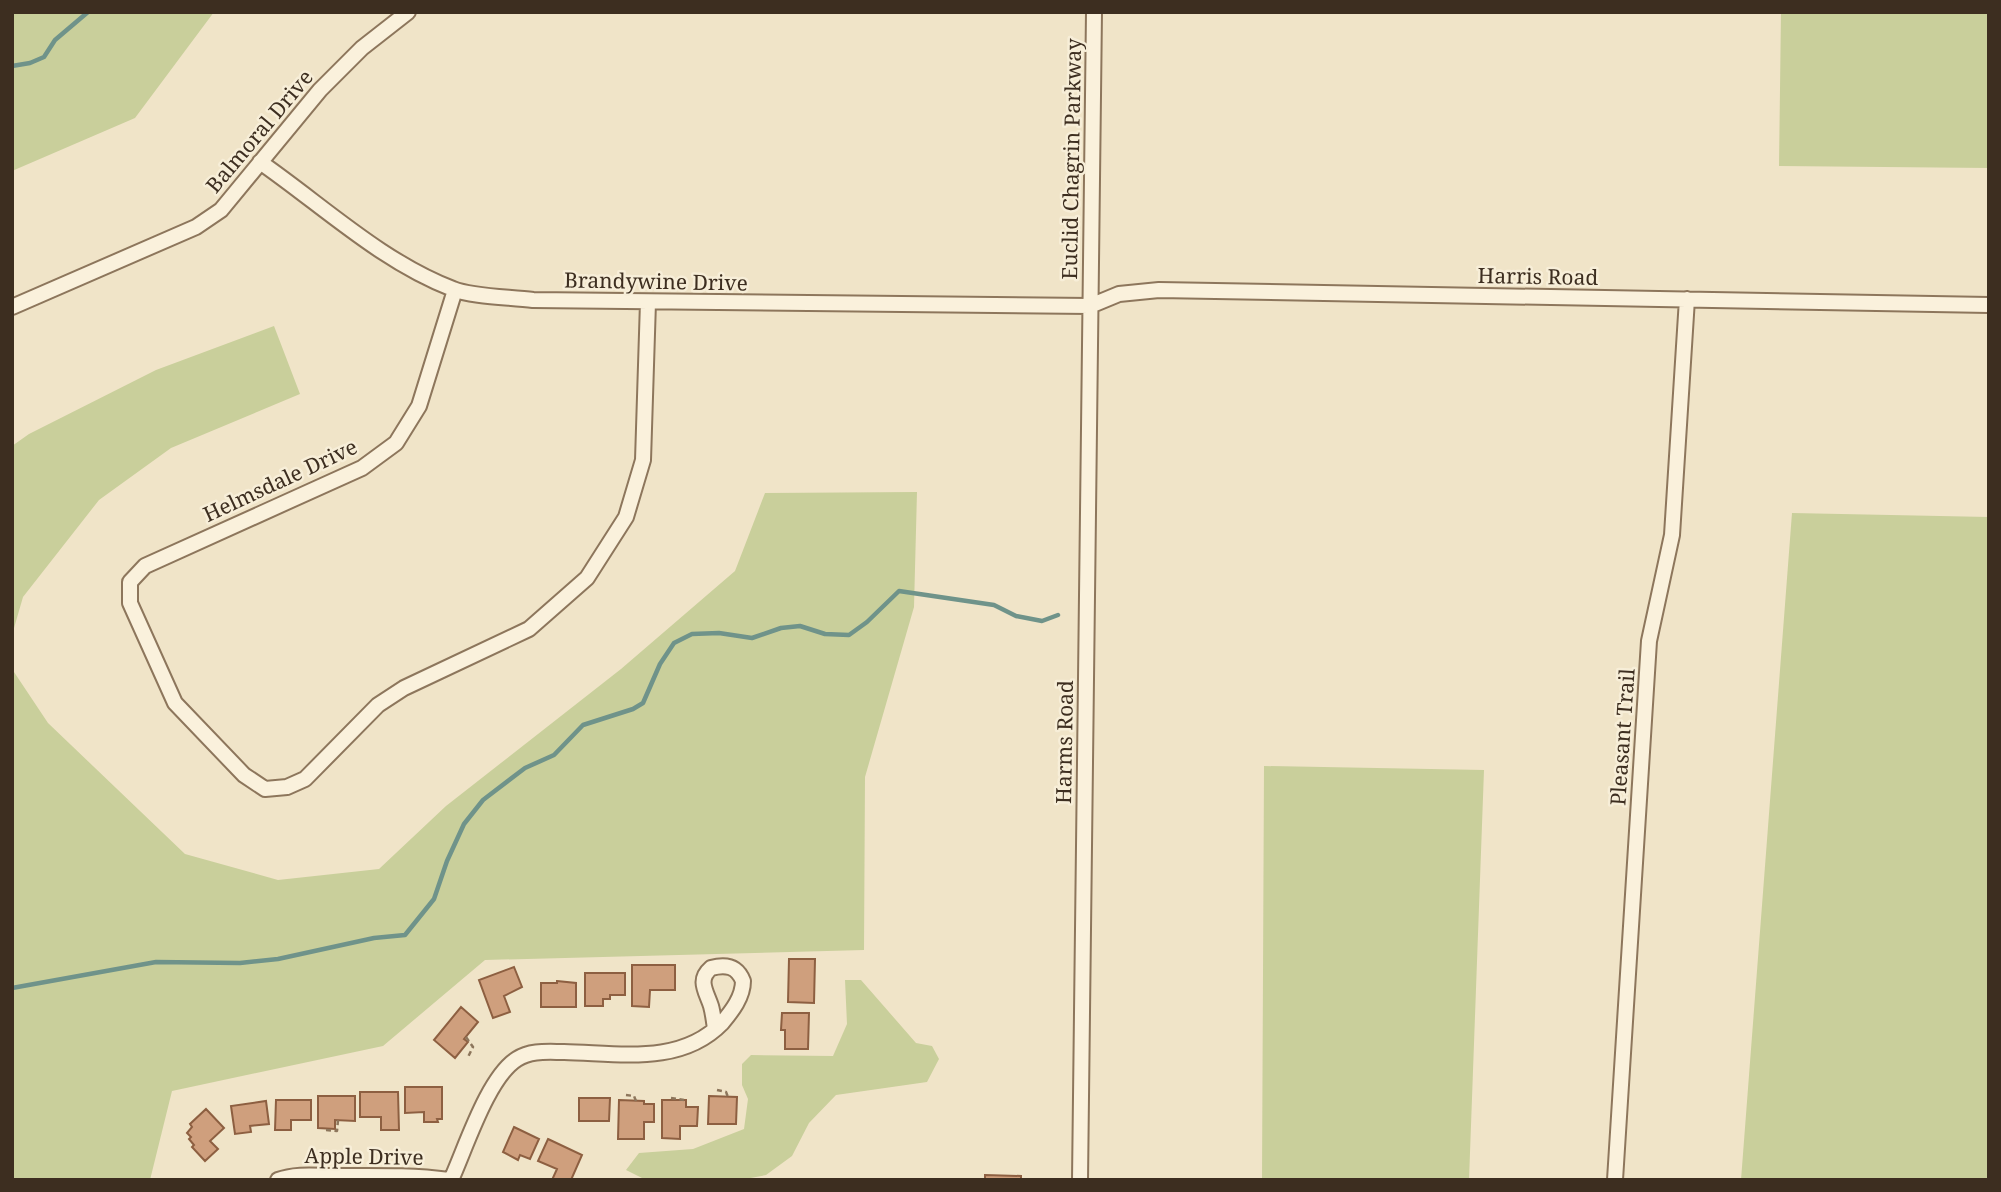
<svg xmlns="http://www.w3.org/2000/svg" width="2001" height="1192" viewBox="0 0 2001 1192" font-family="'Noto Serif',serif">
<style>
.green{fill:#c9cf9b}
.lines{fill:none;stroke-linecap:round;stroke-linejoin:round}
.stream{stroke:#6f938a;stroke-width:4.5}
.building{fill:#cf9f7d;stroke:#8d5f41;stroke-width:2}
.minor-casing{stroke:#8d765c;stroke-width:18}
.path{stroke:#8d765c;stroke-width:2.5;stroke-dasharray:5 3.5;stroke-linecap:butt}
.minor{stroke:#faf1dc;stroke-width:14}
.labels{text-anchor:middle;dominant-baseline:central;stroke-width:5;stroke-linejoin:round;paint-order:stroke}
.street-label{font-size:21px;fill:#3d2e20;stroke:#f7eed8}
</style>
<rect width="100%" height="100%" fill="#f0e4c8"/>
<path class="green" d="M12,12h202l-79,106 -123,53z
M1781,12h208v156l-210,-2z
M274,326l26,68 -129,54 -72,52 -76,97 -11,38v-189l17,-12 127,-64z
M917,492l-3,115 -49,170 -1,173 -379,10 -102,86 -211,45 -22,89h-138v-511l36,54 137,131 93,26 101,-11 67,-63 175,-137 114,-98 30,-78z
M1792,513l197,4v663h-248z
M1264,766l220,4 -15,410h-207z
M845,980h16l55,63 16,3 7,13 -12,23 -91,13 -27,28 -17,33 -26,19 -26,5h-94l-20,-10 13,-17 54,-4 51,-20 4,-30 -6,-14v-21l9,-9 82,1 14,-32z"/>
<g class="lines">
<path class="stream" d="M12,66l18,-3 14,-6 11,-17 33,-28
M12,988l144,-26 84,1 38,-4 96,-21 31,-3 29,-36 13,-38 17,-37 19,-24 42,-32 29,-13 29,-30 50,-16 10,-6 17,-39 14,-21 18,-9 27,-1 33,5 29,-10 19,-2 25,8 24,1 18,-13 32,-31 95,14 22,11 26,5 16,-6"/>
</g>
<path class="building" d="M789,959h26l-1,44 -26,-1z
M632,965h43v25h-25l-1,17 -17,-1z
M514,967l8,20 -18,9 6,16 -17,6 -14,-38z
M585,973h40v22h-15v4h-7v7h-18z
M557,981l19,2v24h-35v-24h16z
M461,1007l17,15 -14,17 4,3 -13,16 -21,-18z
M782,1013h27l-1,36h-23v-19h-4z
M405,1087h37v32h-5l1,3h-14v-10l-19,1z
M360,1092h38l1,38h-18v-13h-21z
M318,1096h37v25l-20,-1v9l-17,-1z
M709,1096l28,1 -1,27h-28z
M579,1098h31l-1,23h-30z
M276,1100h35v20h-20v10h-16z
M619,1100l25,1v3h10v18h-10v17h-26z
M662,1100h24v7h12l-1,19h-17v13l-18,-1z
M266,1101l3,23 -19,2 1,6 -16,2 -4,-28z
M206,1109l18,19 -14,13 8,8 -13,12 -13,-14 2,-2 -5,-6 2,-2 -4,-4 5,-6 -2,-3z
M514,1127l25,12 -9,20 -10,-4 -2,5 -15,-8z
M548,1139l34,16 -11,25h-19l5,-11 -19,-8z
M985,1175l36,1v4h-36z"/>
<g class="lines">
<g class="minor-casing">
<path id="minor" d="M260,162c62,43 122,100 193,127 19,8 58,8 80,11l557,6 29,-12 40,-4 830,15
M455,290l-36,116 -23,37 -34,25 -217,98 -15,16v21l45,100 69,72 21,14 22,-2 18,-8 73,-74 26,-17 125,-59 58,-51 39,-61 17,-57 5,-158
M12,307l184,-80 25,-17 99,-120 42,-42 46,-36
M278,1180c18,-7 40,-4 60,-4 37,0 74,-1 111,4
M451,1180c15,-33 37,-103 66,-121 14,-9 31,-7 47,-7 54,1 116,14 158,-29 10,-12 21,-26 21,-42 -6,-15 -17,-17 -32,-13 -14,12 -5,23 0,38 2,7 3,16 4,23
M1080,1180l14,-1168
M1615,1180l34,-539 23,-106 15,-236"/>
</g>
<path class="path" d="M466,1037l7,10 -5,10
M717,1090l9,2 2,5
M626,1095l8,1 2,5
M671,1098l13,2
M326,1130l11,1 1,-11"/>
<use href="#minor" class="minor"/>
</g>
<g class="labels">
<g class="street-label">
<text transform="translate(259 131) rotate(-50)">Balmoral Drive</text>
<text transform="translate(1071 159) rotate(-89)">Euclid Chagrin Parkway</text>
<text transform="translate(1538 276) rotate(1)">Harris Road</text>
<text transform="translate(656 281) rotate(1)">Brandywine Drive</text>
<text transform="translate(280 480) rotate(-25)">Helmsdale Drive</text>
<text transform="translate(1622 737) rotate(-86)">Pleasant Trail</text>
<text transform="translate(1064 742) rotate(-89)">Harms Road</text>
<text transform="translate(364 1156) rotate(1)">Apple Drive</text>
</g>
</g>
<rect width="2001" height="1192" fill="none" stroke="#3d2e20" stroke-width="28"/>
</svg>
